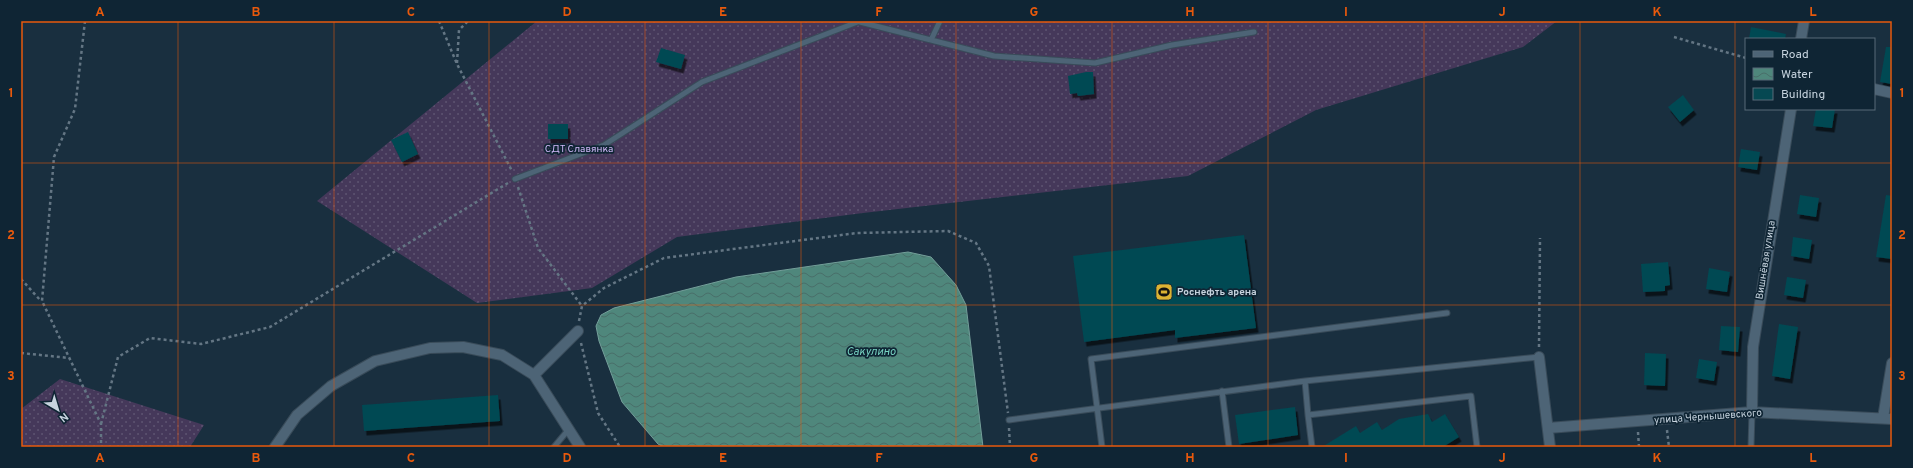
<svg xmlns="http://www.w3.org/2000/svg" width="1913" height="468" viewBox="0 0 1913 468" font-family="Overpass,sans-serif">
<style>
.garden{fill:url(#garden-dots)}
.water{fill:url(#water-waves);stroke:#739e99}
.building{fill:#064852;filter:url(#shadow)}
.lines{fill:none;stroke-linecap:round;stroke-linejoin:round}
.lane-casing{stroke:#394b59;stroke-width:7}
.street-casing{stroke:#394b59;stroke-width:12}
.path{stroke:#647684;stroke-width:2.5;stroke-dasharray:3 3;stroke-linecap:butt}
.lane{stroke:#4d6476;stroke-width:5}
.street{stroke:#4d6476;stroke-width:10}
.grid{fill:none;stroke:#e8590c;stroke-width:1;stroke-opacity:0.55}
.labels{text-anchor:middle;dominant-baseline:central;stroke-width:3.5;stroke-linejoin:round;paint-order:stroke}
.park-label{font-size:10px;fill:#d1b8f8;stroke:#0f2534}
.street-label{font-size:10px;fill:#c6d3de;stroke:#0f2534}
.poi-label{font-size:10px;font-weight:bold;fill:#c6d3de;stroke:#0f2534;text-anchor:start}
.water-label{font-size:11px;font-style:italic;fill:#77d3c2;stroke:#0f2534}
.neatline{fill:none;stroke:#e8590c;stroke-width:1.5}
.grid-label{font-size:13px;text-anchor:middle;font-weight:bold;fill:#e8590c}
</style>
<defs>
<pattern id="garden-dots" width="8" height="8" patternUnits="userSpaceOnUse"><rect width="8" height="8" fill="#45385a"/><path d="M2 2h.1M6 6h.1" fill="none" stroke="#5e5471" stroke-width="1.8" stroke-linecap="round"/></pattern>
<pattern id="water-waves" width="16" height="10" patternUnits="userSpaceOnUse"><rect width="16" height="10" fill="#4f877c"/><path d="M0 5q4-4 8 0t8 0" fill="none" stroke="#486e68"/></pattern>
<filter id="shadow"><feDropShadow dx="2.5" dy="4.5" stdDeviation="0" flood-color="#0009"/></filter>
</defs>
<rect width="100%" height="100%" fill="#192f3f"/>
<path class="garden" d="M537,21h1020l-34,26 -207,63 -128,66 -325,37 -186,24 -85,51 -115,15 -160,-102z
M60,379l144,46 -14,22h-169v-38z"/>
<path class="water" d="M908,252l23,5 25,28 10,20 17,142h-319l-6,-3 -36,-42 -23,-61 -3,-15 5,-11 13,-7 122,-31z"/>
<path class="building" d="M1751,27l35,7 -1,5h-36z
M1886,47h6v37l-12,-2z
M661,48l24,7 -4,14 -25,-7z
M1086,72h7l1,22 -16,2 -1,-3 -7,1 -2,-18z
M1683,95l11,15 -14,12 -12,-15z
M1816,109h19l-3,19 -19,-2z
M548,124h20v15h-20z
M408,132l10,22 -16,8 -11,-22z
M1741,149l19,3 -3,18 -19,-3z
M1800,195l19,3 -3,19 -19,-3z
M1886,195l6,1v63l-16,-2z
M1244,235l12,93 -81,10v-8l-91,12 -11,-86z
M1793,237l19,3 -3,19 -18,-3z
M1668,262l2,23 -5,1v5l-22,1 -2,-28z
M1709,268l21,4 -3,20 -21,-3z
M1787,277l19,3 -3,18 -19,-3z
M1779,324l19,3 -8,52 -18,-3z
M1721,326l19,1 -2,25 -19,-2z
M1645,353l21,1 -1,32 -21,-1z
M1699,359l18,3 -3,19 -18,-3z
M498,395l2,26 -136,10 -2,-26z
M1295,407l3,28 -59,9 -4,-29z
M1428,414l4,8 13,-8 14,23 -16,10h-121l34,-21 4,7 17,-11 5,8 17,-11z"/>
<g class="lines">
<g class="lane-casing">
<path id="lane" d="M860,22l134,34 101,7 77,-18 82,-13
M931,40l9,-19
M515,179l89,-34 98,-63 158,-61
M1305,381l3,34
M1222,391l7,56
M1009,420l296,-39 234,-24
M554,447l15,-18
M1102,447l-11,-88 356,-46
M1312,447l-4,-32 163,-19 6,51
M1751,447l1,-35"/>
</g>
<g class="street-casing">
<path id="street" d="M1801,39l3,-18
M1874,89l18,4
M1539,357l11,90
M534,375l44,-44
M1752,412l1,-65 38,-238
M1883,418l9,-55
M1548,428l204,-16 140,7
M275,447l22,-32 34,-29 44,-25 55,-13 33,-1 39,8 32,20 46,72"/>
</g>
<path class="path" d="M85,21l-10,88 -21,48 -12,144 59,123v23
M439,21l18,43 55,107
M1674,37l72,21
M457,63l2,-33 9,-9
M518,187l20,61 44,58
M21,279l20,22
M579,321l3,-15 22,-18 60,-30 193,-25 91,-2 28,12 13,23 19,147
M581,343l17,70 22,34
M1539,347l1,-109
M21,353l48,5
M101,424l17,-67 32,-19 51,6 69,-17 238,-144
M1009,428l1,19
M1667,430l2,17
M1638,432l1,15"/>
<use href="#lane" class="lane"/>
<use href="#street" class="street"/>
</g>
<path class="grid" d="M178,21v426M334,21v426M489,21v426M645,21v426M801,21v426M956,21v426M1112,21v426M1268,21v426M1424,21v426M1580,21v426M1735,21v426M21,163h1871M21,305h1871"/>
<defs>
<g id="stadium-square" transform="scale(0.9)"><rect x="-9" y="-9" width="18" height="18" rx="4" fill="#dbb233" stroke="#0f2534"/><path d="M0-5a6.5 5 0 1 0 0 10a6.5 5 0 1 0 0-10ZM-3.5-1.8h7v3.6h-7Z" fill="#111"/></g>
</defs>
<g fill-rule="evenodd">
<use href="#stadium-square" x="1164" y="292"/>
</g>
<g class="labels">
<g class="park-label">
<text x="579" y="149">СДТ Славянка</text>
</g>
<g class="street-label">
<text transform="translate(1766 260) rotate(-81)">Вишнёвая улица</text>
<text transform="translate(1708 417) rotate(-4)">улица Чернышевского</text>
</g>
<g class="poi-label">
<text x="1177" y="292">Роснефть арена</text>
</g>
<g class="water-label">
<text x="871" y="352">Сакулино</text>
</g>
</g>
<rect width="1913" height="468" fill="none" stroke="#0f2534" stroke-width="44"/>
<rect x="1745" y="38" width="130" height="72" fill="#0f2534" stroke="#586b78"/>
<rect x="1753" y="51" width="20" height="6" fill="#4d6476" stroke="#586b78"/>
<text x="1781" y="58" font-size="12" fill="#c6d3de">Road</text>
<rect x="1753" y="68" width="20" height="12" fill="url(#water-waves)" stroke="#586b78"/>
<text x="1781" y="78" font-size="12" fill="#c6d3de">Water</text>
<rect x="1753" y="88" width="20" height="12" fill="#064852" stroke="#586b78"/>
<text x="1781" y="98" font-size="12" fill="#c6d3de">Building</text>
<g transform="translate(58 410) rotate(142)" stroke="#0f2534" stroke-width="3" paint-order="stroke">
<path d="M0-3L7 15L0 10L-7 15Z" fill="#c6d3de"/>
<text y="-6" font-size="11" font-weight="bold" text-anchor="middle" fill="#c6d3de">N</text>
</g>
<rect x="22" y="22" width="1869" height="424" class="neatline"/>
<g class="grid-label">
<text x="100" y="16">A</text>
<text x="256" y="16">B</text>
<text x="411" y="16">C</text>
<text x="567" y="16">D</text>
<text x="723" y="16">E</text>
<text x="879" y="16">F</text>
<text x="1034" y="16">G</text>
<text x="1190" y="16">H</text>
<text x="1346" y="16">I</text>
<text x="1502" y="16">J</text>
<text x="1657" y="16">K</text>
<text x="1813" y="16">L</text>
<text x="11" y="97">1</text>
<text x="1902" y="97">1</text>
<text x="11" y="239">2</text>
<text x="1902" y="239">2</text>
<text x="11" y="380">3</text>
<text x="1902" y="380">3</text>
<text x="100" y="462">A</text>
<text x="256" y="462">B</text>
<text x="411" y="462">C</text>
<text x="567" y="462">D</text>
<text x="723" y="462">E</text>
<text x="879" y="462">F</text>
<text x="1034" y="462">G</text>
<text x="1190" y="462">H</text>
<text x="1346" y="462">I</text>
<text x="1502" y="462">J</text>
<text x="1657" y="462">K</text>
<text x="1813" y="462">L</text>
</g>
</svg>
